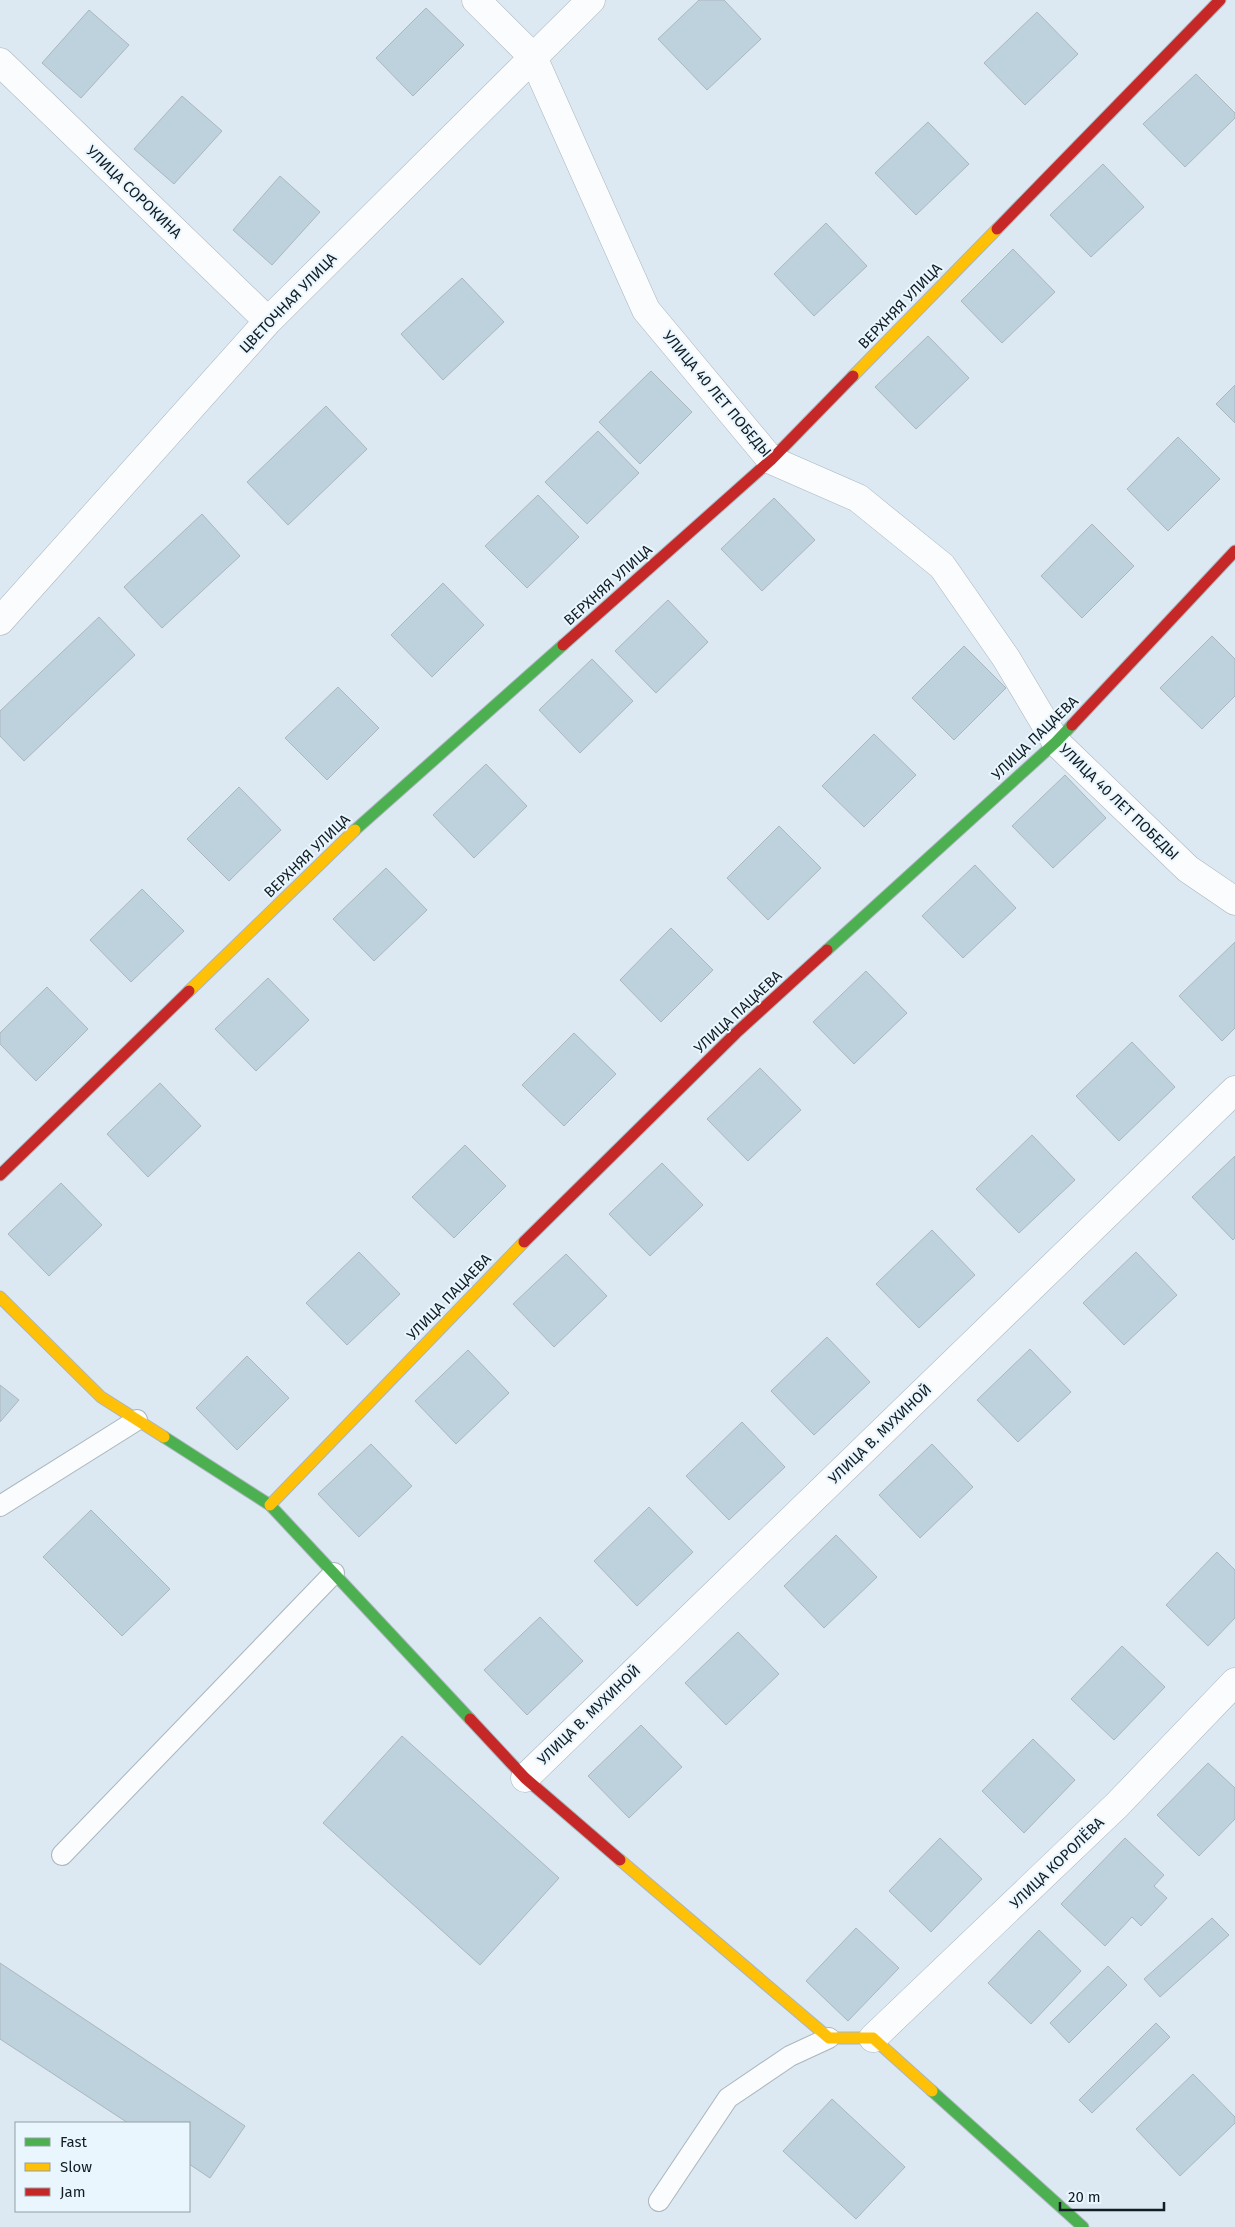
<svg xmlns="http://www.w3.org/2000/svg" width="1235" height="2227" viewBox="0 0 1235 2227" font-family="'Fira Sans',sans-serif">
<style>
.building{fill:#bed2de;stroke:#abb6be}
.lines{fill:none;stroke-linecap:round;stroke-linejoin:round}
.lane-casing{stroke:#aab5bd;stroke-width:22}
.street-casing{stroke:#aab5bd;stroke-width:29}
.fast-casing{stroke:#aab5bd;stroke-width:13}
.slow-casing{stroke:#aab5bd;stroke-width:13}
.jam-casing{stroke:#aab5bd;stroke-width:13}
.lane{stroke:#fafcfd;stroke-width:20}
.street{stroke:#fafcfd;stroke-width:28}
.fast{stroke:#4caf50;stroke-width:11}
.slow{stroke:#ffc107;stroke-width:11}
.jam{stroke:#c62828;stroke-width:11}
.labels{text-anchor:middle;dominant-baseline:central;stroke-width:4;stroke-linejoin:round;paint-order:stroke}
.street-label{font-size:15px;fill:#111c23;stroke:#eaf6fe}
</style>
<rect width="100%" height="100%" fill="#dce9f2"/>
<path class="building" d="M699,0h25l37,39 -54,51 -49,-51z
M426,8l38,37 -51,51 -37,-38z
M89,10l40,35 -48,53 -39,-35z
M1037,12l41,42 -53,51 -41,-42z
M1196,74l39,39v5l-50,49 -42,-43z
M182,96l40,35 -48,53 -40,-35z
M928,122l41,42 -53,51 -41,-42z
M1103,164l41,43 -53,50 -41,-42z
M280,176l40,36 -48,53 -39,-35z
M826,223l41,43 -53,50 -40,-42z
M1013,249l42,43 -53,51 -41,-42z
M462,278l42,44 -61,58 -42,-46z
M928,336l41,42 -53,51 -41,-42z
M651,371l41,41 -52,52 -41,-42z
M1235,385v38l-19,-19z
M326,406l41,43 -79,76 -41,-43z
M598,431l41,42 -52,51 -42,-42z
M1178,437l42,42 -52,52 -41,-42z
M538,495l41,42 -52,51 -42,-42z
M774,498l41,42 -53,51 -41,-42z
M202,514l38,42 -78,72 -38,-41z
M1092,524l42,42 -52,52 -41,-42z
M443,583l41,42 -52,52 -41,-42z
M668,600l40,42 -52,51 -41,-42z
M99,617l36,38 -111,106 -24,-25v-25z
M1212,636l23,23v37l-33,33 -42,-41z
M964,646l42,42 -52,52 -42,-42z
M592,659l41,42 -53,52 -41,-43z
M338,687l41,41 -52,52 -42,-42z
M874,734l42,41 -52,52 -42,-41z
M486,764l41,42 -53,52 -41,-43z
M1065,775l41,43 -53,50 -41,-42z
M239,787l42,43 -52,51 -42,-42z
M779,826l42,42 -53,52 -41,-42z
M975,865l41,43 -53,50 -41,-42z
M386,868l41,42 -53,51 -41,-42z
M142,889l42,42 -53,51 -41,-42z
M671,928l42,42 -52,52 -41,-42z
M1235,942v86l-13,13 -43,-45z
M866,971l41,42 -53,51 -41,-42z
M268,978l41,42 -53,51 -41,-42z
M47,987l41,42 -52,52 -36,-37v-11z
M574,1033l42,41 -52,52 -42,-41z
M1132,1042l43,45 -56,54 -43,-45z
M760,1068l41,42 -53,51 -41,-42z
M160,1083l41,43 -53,51 -41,-43z
M1032,1135l43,45 -56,53 -43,-44z
M465,1145l41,41 -52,52 -42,-41z
M1235,1156v82l-2,2 -41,-43z
M662,1163l41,42 -53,51 -41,-42z
M61,1183l41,42 -53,51 -41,-42z
M932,1230l43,45 -56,53 -43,-44z
M359,1252l41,42 -53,51 -41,-42z
M1136,1252l41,43 -53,50 -41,-42z
M566,1254l41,42 -53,51 -41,-43z
M827,1337l43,45 -56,53 -43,-44z
M1030,1349l41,43 -53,50 -41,-42z
M468,1350l41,43 -53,51 -41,-43z
M247,1356l42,42 -52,52 -41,-42z
M0,1385l19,15 -19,22z
M742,1422l43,45 -56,53 -43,-44z
M371,1444l41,42 -53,51 -41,-43z
M932,1444l41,43 -53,51 -41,-43z
M649,1507l44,45 -56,54 -43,-45z
M91,1510l79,79 -48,47 -79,-79z
M836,1535l41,42 -53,51 -40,-42z
M1217,1552l18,18v48l-27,28 -42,-41z
M540,1617l43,44 -56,54 -43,-45z
M738,1632l41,42 -53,51 -41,-42z
M1122,1646l43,41 -51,53 -43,-41z
M641,1725l41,42 -53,51 -41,-42z
M402,1736l157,142 -79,87 -157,-142z
M1033,1739l42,41 -51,53 -42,-42z
M1208,1763l27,25v31l-36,37 -42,-41z
M940,1838l42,41 -51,53 -42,-41z
M1125,1838l39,37 -10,11 13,12 -26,28 -9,-9 -27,29 -44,-42z
M1212,1918l17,17 -69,62 -16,-18z
M856,1928l43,40 -51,53 -42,-40z
M1039,1930l42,41 -50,53 -43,-41z
M0,1963l245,163 -35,52 -21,-14v-41h-61l-128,-84z
M1108,1966l19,19 -58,58 -19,-20z
M1156,2023l14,14 -78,76 -13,-13z
M1193,2074l42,43v6l-55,53 -44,-47z
M832,2099l73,68 -49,52 -73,-68z"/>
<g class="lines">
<g class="lane-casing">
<path id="lane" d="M0,1506l137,-86
M62,1855l272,-282
M659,2201l69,-103 62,-42 39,-18"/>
</g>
<g class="street-casing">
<path id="street" d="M476,0l57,57 113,253 125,150 87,38 84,68 64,92 50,84 132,127 47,32
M0,62l268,259
M0,621l268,-300 323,-321
M525,1778l710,-688
M873,2038l244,-233 118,-123"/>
</g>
<g class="fast-casing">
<path id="fast" d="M355,830l208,-185
M827,950l229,-208 16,-17
M164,1437l106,68 200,214
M932,2091l151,136"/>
</g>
<g class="slow-casing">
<path id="slow" d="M853,376l144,-147
M189,991l166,-161
M0,1297l101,100 63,40
M270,1505l254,-263
M620,1860l209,178h44l59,53"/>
</g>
<g class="jam-casing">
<path id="jam" d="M997,229l223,-229
M563,645l208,-185 82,-84
M1072,725l163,-174
M0,1175l189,-184
M524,1242l212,-209 91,-83
M470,1719l55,59 95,82"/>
</g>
<use href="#lane" class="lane"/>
<use href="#street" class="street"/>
<use href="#fast" class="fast"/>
<use href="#slow" class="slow"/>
<use href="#jam" class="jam"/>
</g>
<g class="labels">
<g class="street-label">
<text transform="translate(134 192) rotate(44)">УЛИЦА СОРОКИНА</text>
<text transform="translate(288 303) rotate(-46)">ЦВЕТОЧНАЯ УЛИЦА</text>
<text transform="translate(900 306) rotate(-46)">ВЕРХНЯЯ УЛИЦА</text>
<text transform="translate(717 394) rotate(50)">УЛИЦА 40 ЛЕТ ПОБЕДЫ</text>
<text transform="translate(608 585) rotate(-42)">ВЕРХНЯЯ УЛИЦА</text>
<text transform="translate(1035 738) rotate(-44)">УЛИЦА ПАЦАЕВА</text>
<text transform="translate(1119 802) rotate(44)">УЛИЦА 40 ЛЕТ ПОБЕДЫ</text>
<text transform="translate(307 856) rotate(-44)">ВЕРХНЯЯ УЛИЦА</text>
<text transform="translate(738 1012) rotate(-43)">УЛИЦА ПАЦАЕВА</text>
<text transform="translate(449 1297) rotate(-46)">УЛИЦА ПАЦАЕВА</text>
<text transform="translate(880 1434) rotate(-44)">УЛИЦА В. МУХИНОЙ</text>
<text transform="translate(589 1715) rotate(-44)">УЛИЦА В. МУХИНОЙ</text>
<text transform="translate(1057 1863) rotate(-44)">УЛИЦА КОРОЛЁВА</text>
</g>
</g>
<rect x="15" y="2122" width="175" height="90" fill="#eaf6fe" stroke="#939fa6"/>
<rect x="25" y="2138" width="25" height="8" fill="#4caf50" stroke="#939fa6"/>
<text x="60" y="2147" font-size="15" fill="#111c23">Fast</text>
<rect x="25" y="2163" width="25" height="8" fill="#ffc107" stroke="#939fa6"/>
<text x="60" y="2172" font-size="15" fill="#111c23">Slow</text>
<rect x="25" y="2188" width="25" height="8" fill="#c62828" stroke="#939fa6"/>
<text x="60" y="2197" font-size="15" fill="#111c23">Jam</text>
<path d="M1060 2202v8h104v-8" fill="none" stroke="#111c23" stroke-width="2.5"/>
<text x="1068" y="2202" font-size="15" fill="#111c23" stroke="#eaf6fe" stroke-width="4" paint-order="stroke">20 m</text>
</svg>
